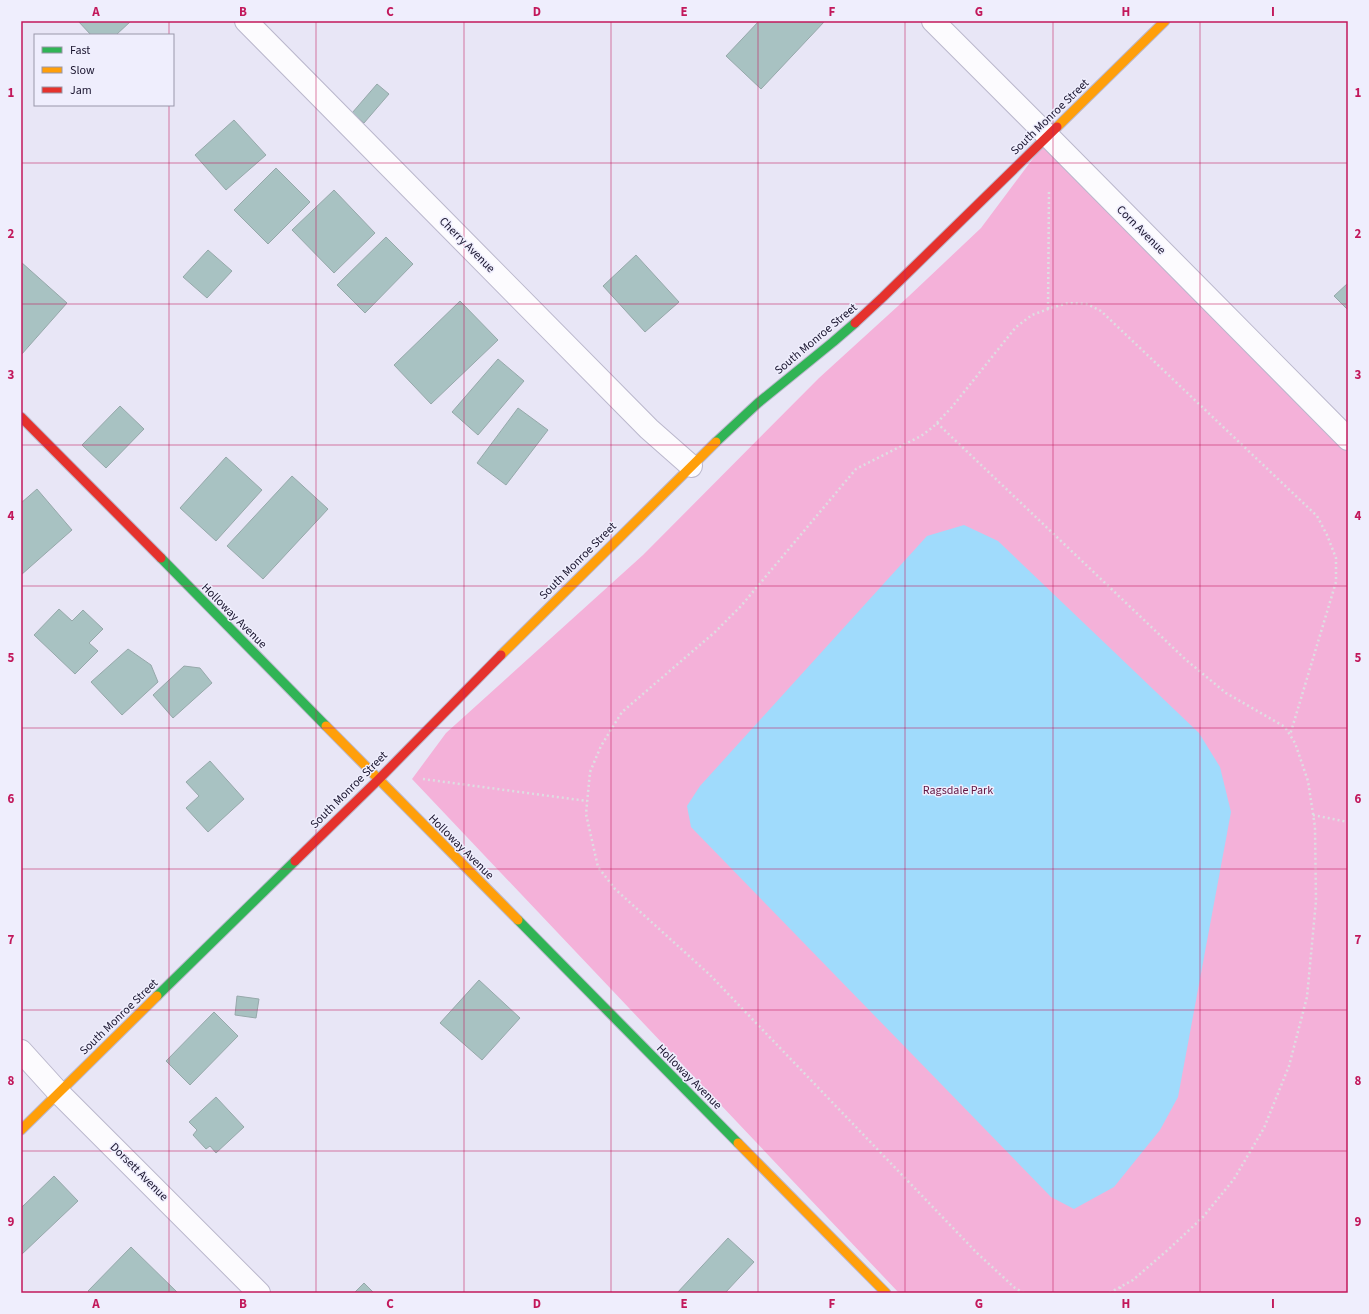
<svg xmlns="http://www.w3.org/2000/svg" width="1369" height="1314" viewBox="0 0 1369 1314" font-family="'Source Sans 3',sans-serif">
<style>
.green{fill:#f4b1d9}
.water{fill:#a0dbfc}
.building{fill:#a8c2c2;stroke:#96a8aa}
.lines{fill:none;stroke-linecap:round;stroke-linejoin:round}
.street-casing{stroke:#bab7cc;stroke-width:24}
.fast-casing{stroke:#bab7cc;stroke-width:11}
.slow-casing{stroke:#bab7cc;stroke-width:11}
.jam-casing{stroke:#bab7cc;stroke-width:11}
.path{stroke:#dedee2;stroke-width:2.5;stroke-dasharray:2 3;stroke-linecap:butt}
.street{stroke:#fcfbfe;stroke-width:22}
.fast{stroke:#30b455;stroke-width:9}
.slow{stroke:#ff9f0a;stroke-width:9}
.jam{stroke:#e5322d;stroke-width:9}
.grid{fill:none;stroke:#c2185b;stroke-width:1;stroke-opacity:0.55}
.labels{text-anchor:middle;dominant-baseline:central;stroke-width:3;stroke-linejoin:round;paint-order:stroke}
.street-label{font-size:12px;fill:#19142e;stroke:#efeefd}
.park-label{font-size:12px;fill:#631642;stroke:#efeefd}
.neatline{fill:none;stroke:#c2185b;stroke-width:1.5}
.grid-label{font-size:13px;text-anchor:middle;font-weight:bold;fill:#c2185b}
</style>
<rect width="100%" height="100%" fill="#e8e6f6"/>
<path class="green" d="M1046,141l302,304v848h-449l-487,-514 34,-46 197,-178 176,-177 90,-82 72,-68z"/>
<path class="water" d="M964,525l34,16 201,192 21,34 11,45 -53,285 -18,33 -46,57 -40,22 -23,-12 -360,-370 -4,-21 13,-20 227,-250z"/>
<path class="building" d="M78,21h53l-15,14h-25z
M759,21l65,1 -63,67 -35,-33z
M377,84l12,10 -25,29 -12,-10z
M234,120l32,35 -40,35 -31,-35z
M276,168l34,34 -42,42 -34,-34z
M334,190l41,43 -41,40 -42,-43z
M386,237l27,27 -48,49 -28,-28z
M208,250l24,21 -25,27 -24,-21z
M636,255l43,47 -34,30 -42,-46z
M21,262l46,41 -46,52z
M1348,283v27l-14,-14z
M460,301l38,39 -67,64 -37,-39z
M498,359l26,22 -46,54 -26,-23z
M120,406l24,23 -38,39 -24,-23z
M518,408l30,22 -42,55 -29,-22z
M226,457l36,33 -46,51 -36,-33z
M292,476l36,33 -65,70 -36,-33z
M37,489l35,41 -51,45v-72z
M59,609l13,12 11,-11 20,19 -14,14 9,8 -23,23 -41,-39z
M128,649l23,16 7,17 -36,33 -31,-33z
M184,666l16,2 12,15 -39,35 -20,-23z
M210,761l34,38 -36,33 -22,-24 13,-12 -13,-14z
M479,980l41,38 -38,42 -42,-37z
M237,996l22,3 -3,19 -21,-3z
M214,1012l24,24 -48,49 -24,-24z
M216,1097l28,30 -28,26 -6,-7 -4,3 -13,-14 4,-5 -8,-8z
M54,1176l24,25 -57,54v-47z
M728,1238l26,24 -29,31h-48z
M131,1247l47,46h-88l-2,-2z
M364,1283l10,10h-20z"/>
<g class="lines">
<g class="street-casing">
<path id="street" d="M246,21l403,408 42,37
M933,21l115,115 300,303
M21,1051l38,42 200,200"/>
</g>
<g class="fast-casing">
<path id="fast" d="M716,442l42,-39 75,-61 22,-19
M161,558l165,168
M518,920l220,223
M157,996l138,-135"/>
</g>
<g class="slow-casing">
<path id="slow" d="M1057,127l108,-106
M501,655l215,-213
M326,726l192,194
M21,1130l136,-134
M738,1143l148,150"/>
</g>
<g class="jam-casing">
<path id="jam" d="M855,323l28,-26 174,-170
M21,417l140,141
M295,861l83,-81 123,-125"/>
</g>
<path class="path" d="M1048,309l1,-120
M937,423l248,236 41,34 59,34 10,16 13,38 7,46 1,74 -9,96 -18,69 -25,62 -30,51 -31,38 -33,31 -37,32 -24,13
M423,779l164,22
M1313,815l35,7
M1120,1287l1,6
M1024,1293l-9,-5 -38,-35 -267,-278 -95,-86 -17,-22 -12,-53 4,-42 11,-26 21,-34 93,-80 26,-26 115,-137 65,-33 12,-9 19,-20 64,-80 16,-12 19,-7 17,-5 19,1 14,7 216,205 10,19 9,23v24l-46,153"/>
<use href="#street" class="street"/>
<use href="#fast" class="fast"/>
<use href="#slow" class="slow"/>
<use href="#jam" class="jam"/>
</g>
<path class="grid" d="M169,21v14M316,21v1272M464,21v1272M611,21v1272M758,21v1272M905,21v1272M1053,21v1272M1200,21v1272M169,105v1188M21,163h1327M21,304h1327M21,445h1327M21,586h1327M21,728h1327M21,869h1327M21,1010h1327M21,1151h1327"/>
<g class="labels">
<g class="street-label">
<text transform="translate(1050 117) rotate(-44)">South Monroe Street</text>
<text transform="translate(1141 230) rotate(45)">Corn Avenue</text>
<text transform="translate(467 245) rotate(45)">Cherry Avenue</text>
<text transform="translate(816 339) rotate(-40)">South Monroe Street</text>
<text transform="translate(578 561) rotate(-45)">South Monroe Street</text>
<text transform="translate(234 616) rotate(45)">Holloway Avenue</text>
<text transform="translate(349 790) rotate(-45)">South Monroe Street</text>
<text transform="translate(461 847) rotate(45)">Holloway Avenue</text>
<text transform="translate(119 1017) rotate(-44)">South Monroe Street</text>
<text transform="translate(689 1077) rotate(45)">Holloway Avenue</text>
<text transform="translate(139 1172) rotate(45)">Dorsett Avenue</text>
</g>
<g class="park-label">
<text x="958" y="790">Ragsdale Park</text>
</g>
</g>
<rect width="1369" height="1314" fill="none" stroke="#efeefd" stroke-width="44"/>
<rect x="34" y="34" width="140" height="72" fill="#efeefd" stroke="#9997aa"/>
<rect x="42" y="47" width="20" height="6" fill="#30b455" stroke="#9997aa"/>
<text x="70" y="54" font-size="12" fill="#19142e">Fast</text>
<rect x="42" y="67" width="20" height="6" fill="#ff9f0a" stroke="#9997aa"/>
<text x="70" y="74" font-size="12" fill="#19142e">Slow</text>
<rect x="42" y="87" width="20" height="6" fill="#e5322d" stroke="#9997aa"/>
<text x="70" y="94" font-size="12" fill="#19142e">Jam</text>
<rect x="22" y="22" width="1325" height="1270" class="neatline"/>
<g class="grid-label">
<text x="96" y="16">A</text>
<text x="243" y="16">B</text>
<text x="390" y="16">C</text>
<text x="537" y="16">D</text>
<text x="684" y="16">E</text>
<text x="832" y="16">F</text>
<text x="979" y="16">G</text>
<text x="1126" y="16">H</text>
<text x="1273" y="16">I</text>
<text x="11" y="97">1</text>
<text x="1358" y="97">1</text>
<text x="11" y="238">2</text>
<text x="1358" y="238">2</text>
<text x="11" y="379">3</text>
<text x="1358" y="379">3</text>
<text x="11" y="520">4</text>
<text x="1358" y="520">4</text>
<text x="11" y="662">5</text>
<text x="1358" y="662">5</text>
<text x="11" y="803">6</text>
<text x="1358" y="803">6</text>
<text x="11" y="944">7</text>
<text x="1358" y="944">7</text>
<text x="11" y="1085">8</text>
<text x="1358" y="1085">8</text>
<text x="11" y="1226">9</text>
<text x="1358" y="1226">9</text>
<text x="96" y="1308">A</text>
<text x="243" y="1308">B</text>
<text x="390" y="1308">C</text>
<text x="537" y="1308">D</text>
<text x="684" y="1308">E</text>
<text x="832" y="1308">F</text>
<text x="979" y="1308">G</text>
<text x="1126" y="1308">H</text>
<text x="1273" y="1308">I</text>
</g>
</svg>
